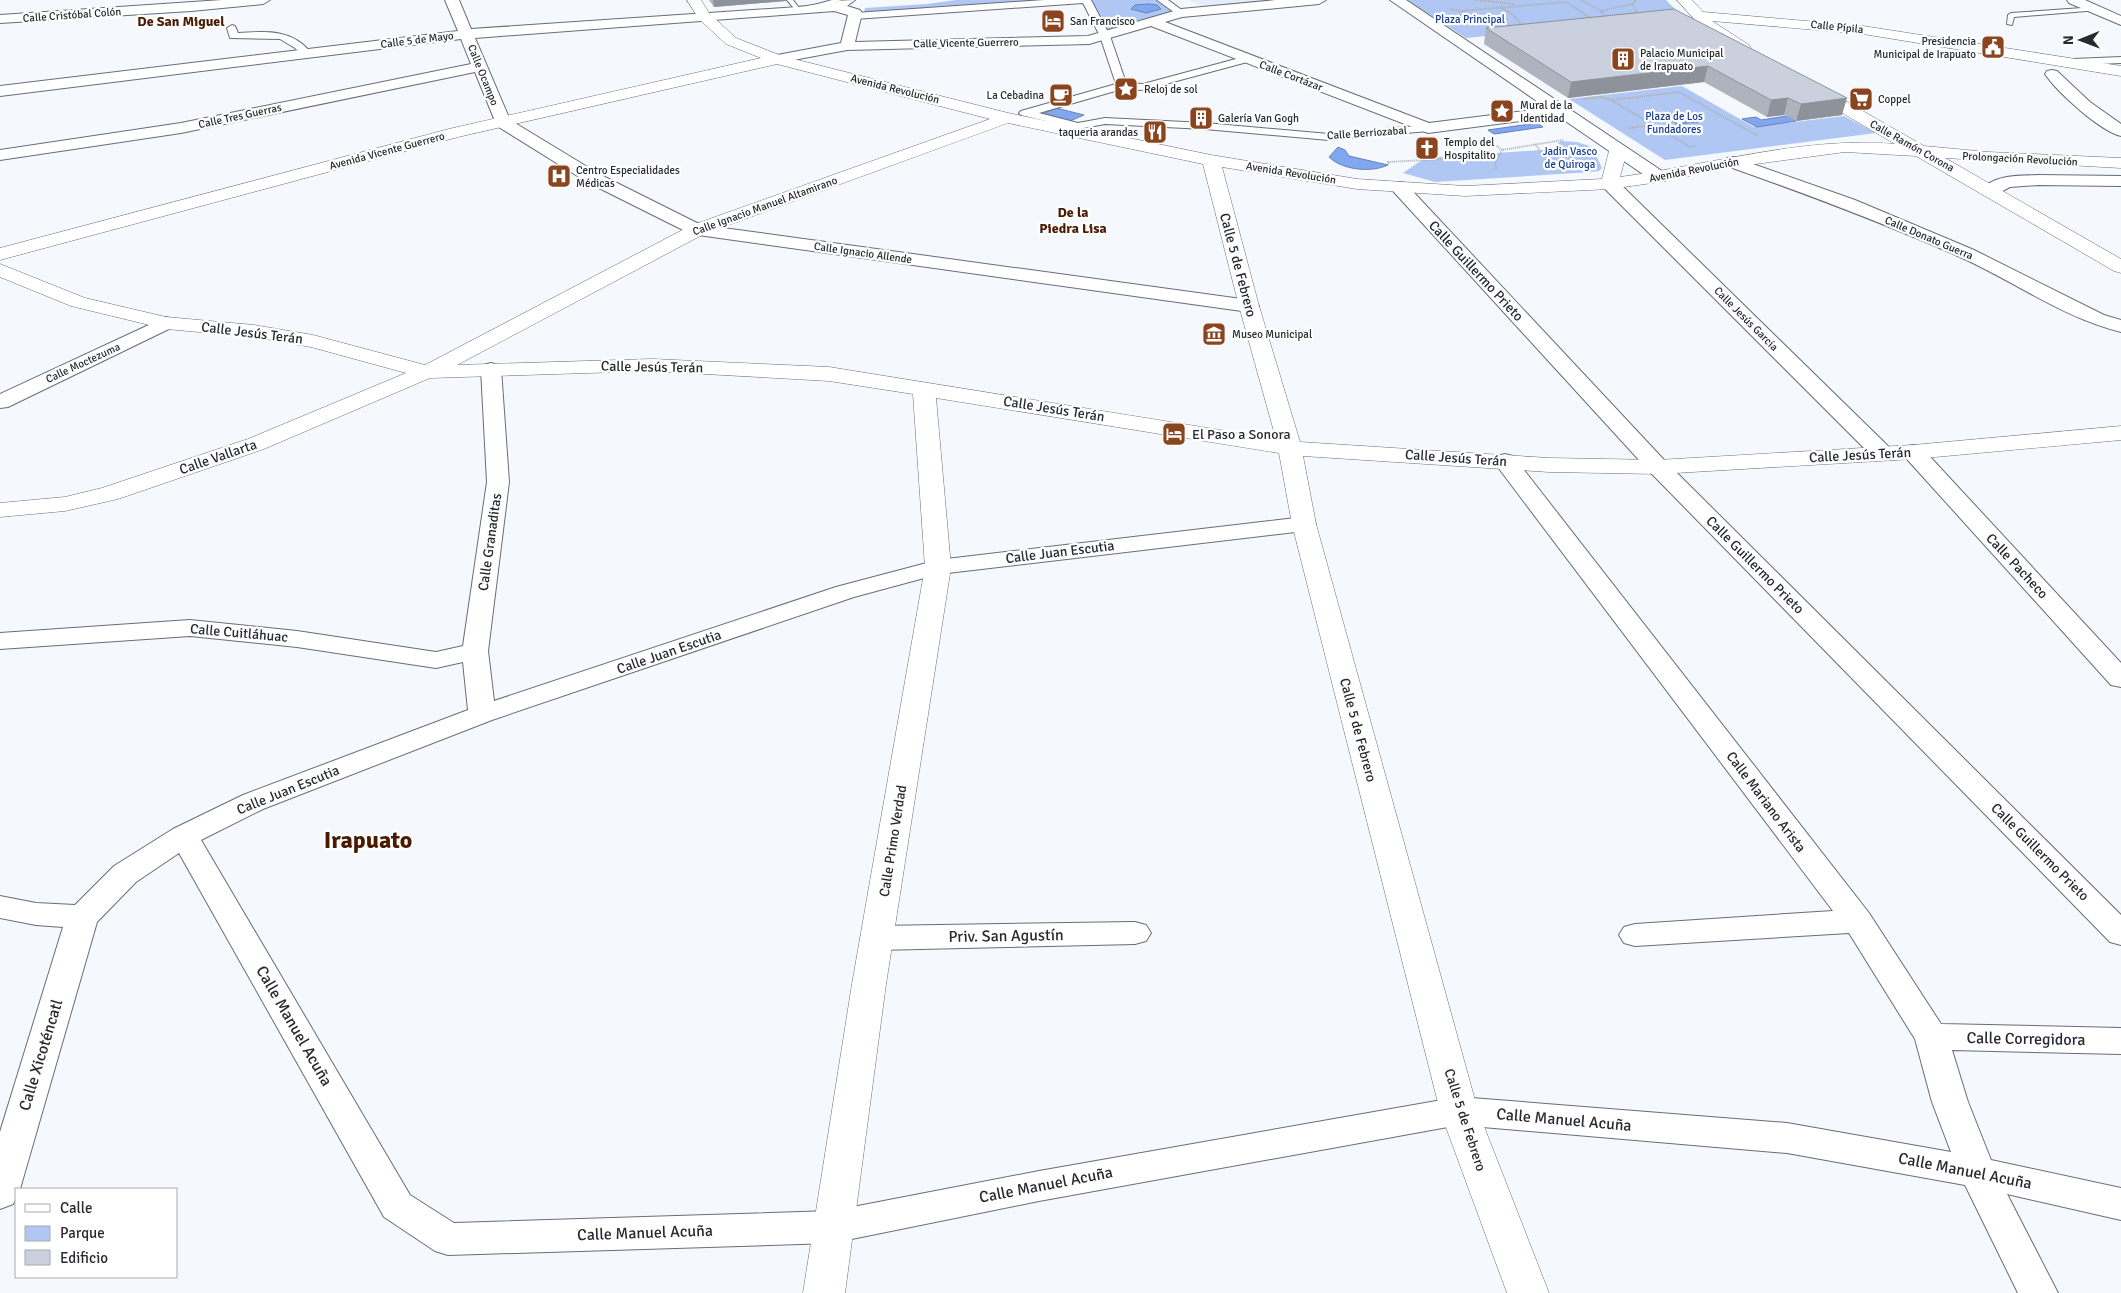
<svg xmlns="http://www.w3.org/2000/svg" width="2121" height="1293" viewBox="0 0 2121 1293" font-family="Signika,sans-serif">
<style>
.built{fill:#e6ecf8}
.green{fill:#b0c7f3}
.water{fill:#82a7f1;stroke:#6782b7}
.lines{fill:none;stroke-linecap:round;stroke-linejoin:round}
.service-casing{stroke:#676d78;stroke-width:2}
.pedestrian-casing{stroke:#676d78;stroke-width:2}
.minor-casing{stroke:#676d78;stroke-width:2}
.tertiary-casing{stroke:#676d78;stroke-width:1}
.path{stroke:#abaeb3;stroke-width:2;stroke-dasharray:1 1;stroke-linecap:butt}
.service{fill:#fff;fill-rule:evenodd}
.pedestrian{fill:#fff;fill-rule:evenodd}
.minor{fill:#fff;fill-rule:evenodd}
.tertiary{fill:#fff;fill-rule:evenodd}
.wall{fill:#aeb3be}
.shaded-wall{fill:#8d929b}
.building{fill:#cad0dd;stroke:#8d929b}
.labels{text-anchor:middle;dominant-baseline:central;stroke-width:4.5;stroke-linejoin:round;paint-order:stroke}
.far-street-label{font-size:11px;fill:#282a2f;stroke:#fff}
.far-park-label{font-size:11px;fill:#173c90;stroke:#fff}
.far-poi-label{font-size:11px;fill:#282a2f;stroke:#fff;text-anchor:start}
.far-quarter-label{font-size:14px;font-weight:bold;fill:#491b00;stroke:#fff}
.street-label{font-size:14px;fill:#282a2f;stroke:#fff}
.poi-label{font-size:14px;fill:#282a2f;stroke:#fff;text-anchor:start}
.near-street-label{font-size:16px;fill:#282a2f;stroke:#fff}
.town-label{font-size:24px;font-weight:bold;fill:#491b00;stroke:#fff}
</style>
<rect width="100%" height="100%" fill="#f5f8fd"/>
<path class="built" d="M1189,0h92l-78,7z"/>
<path class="green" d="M956,0h129l-216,14 -5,-2 1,-4 62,-4z
M1086,0h74l15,11 -29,12 -39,7z
M1407,0h259l17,17 -217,21z
M1682,86l72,41 90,-11 32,17 -211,27 -96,-61z
M1561,141l16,1 15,5 10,21 -3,3 -8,1 -156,10 -32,-9 22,-15 131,-9v-4z"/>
<path class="water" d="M1148,4l9,1 4,4 -15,4 -15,-4 4,-4z
M1056,108l28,7 -14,6 -28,-7z
M1684,113l15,9 -22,2 -14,-9z
M1787,116l9,5 -39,6 -15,-8 14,-2 5,3z
M1537,123l6,4 -49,7 -6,-4z
M1338,147l7,3 4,6 39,9c-17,8 -46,5 -59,-8z"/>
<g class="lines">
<g class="service-casing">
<path id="service" d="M787,0h6l7,9 32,-9h10l-44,13z
M2097,7l2,1v2l-85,7 -2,8 -5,-1 1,-9 3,-2z"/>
</g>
<g class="pedestrian-casing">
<path id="pedestrian" d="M1044,0h47l19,36 16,47 17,1 104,-28 5,3 -1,2 -108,29 -21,-1 -83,24 39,10 27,-5 100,5 124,11 99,-9 6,3 -6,3 -99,9 -124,-11 -100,-5 -27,5 -57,-14 -2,-2 2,-2 95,-27 -16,-48 -17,-33 -228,16 -5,-3 5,-3z
M1157,0h11l18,13 -2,2h-6z
M232,25l3,1 3,7c29,-2 55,-4 74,21l-1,2h-8l-8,-8 -15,-9 -50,-1 -3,-10z
M2121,57v6l-48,2 -5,-3 5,-3z"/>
</g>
<g class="minor-casing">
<path id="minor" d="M222,0h48l-7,4 -72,7 -191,12v-8z
M445,0h14l12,29 327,-22c19,-2 38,-7 57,-7l-8,6 13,4 2,3 -7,29 233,-6 93,-27 95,-9h50l-7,4 -137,13 -17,5 264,101 118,-15 -157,-108h16l259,173 2,4 -2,4h-12l-95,-65 -130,17 -277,-107 -62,18 -242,6 -70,13 -5,-1 -2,-3 2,-3 69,-13 7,-28 -14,-4 -359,27 35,82 89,54 102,51 548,75 7,2 3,4 -3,4 -7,2 -558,-78 -104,-52 -90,-56 -22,-54 -294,61 -181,27v-10l181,-27 290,-59 -10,-25 -461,57v-10l458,-55z
M2067,0h18l36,16v9l-52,-22z
M2052,70l5,1 33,31 31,22v12c-21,-5 -64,-44 -76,-62l2,-3z
M1733,157l122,43 119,50 130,65 17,5v12c-58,-14 -107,-51 -161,-75 -76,-34 -154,-63 -233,-91l-2,-4 2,-4z
M2038,175l83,1v10l-83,-1 -28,2 -13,7 -6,1 -6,-1 -3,-4c12,-16 39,-14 56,-15z
M1610,179l6,1 274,268 3,5 -3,5 -8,2 -8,-2 -270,-270 -2,-4 2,-4z
M1399,182l6,1 261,279 455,453v30l-11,-3 -460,-470 -257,-281 -3,-4 3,-4z
M166,317l7,2 3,4 -3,4 -165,80 -8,1v-14z
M491,363l7,2 3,4 8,113 -21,169 6,50 342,-114 102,-27 366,-43 8,2 4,5 -4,5 -8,2 -365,43 -85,23 -362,123 -229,89 -62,31 209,355 44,28 378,-12 207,-40 420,-74 328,26 164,29 -19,-50 -17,-63 -66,-106 -214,13 -11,-3 -5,-8 5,-8 11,-3 198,-13 -336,-445 -3,-5 3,-5 8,-2 8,2 356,457 72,111 180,4v26l-169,-4 16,52 23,58 130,28v32l-114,-26 51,99h-40l-53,-108 -178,-32 -328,-28 -420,76 -207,42 -384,12 -13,-4 -51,-34 -205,-364 -43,29 -39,40 -77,267h-4v9l-3,6 -13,5v-77l63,-205 -27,-2 -36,-7v-22l36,7 39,2 39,-39 59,-37 70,-34 225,-85 -5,-48 -27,6 -139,-21 -107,-11 -190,13v-16l190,-13 107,11 139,21 27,-6 24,-164 -6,-113 3,-4z
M1913,445l8,2 200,216v24l-10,-2 -206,-228 -3,-5 3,-5z
M1135,922l11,3 5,8 -5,8 -11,3 -258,6 -11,-4 -5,-8 5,-8 11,-4z"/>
</g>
<g class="tertiary-casing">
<path id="tertiary" d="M687,0h14l8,13 27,25 46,18 226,57 203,42 146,24 108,7 137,-7 7,-28 3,-4 6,-1 6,1 3,4 -7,26c89,-12 186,-41 275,-33l-88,-52 -2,-3 2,-3h12l105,60 64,6 133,6v10l-176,-10 176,101v14l-7,-2 -198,-115 -71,-4 -112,15 -74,15 -49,7 -145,7 -108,-7 -135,-22 37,139 41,136 249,16 109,2 255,-15 208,-19v14l-208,19 -255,15 -109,-2 -246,-16 13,68 162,587 71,182h-42l-67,-182 -148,-587 -13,-71 -343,-55 15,169 -65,417 -41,309h-42l49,-309 73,-417 -12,-173 -84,-13 -177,-10 -222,7 -166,71 -146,50 -53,12 -65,6v-14l65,-6 37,-9 146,-49 158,-66 -95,-26 -57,-10 -88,-8 -95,-23 -71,-29v-13l85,34 81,19 88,8 59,10 112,30 265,-139 300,-107 -213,-55 -319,73 -458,123v-12l449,-119 312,-71 -35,-14 -27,-25zM1008,123l195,41 36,142 37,133 -447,-72 -177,-8 -195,6 247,-131z
M1677,0h15l11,12 160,14 258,40v10l-258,-42 -151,-13 37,24 2,3 -2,3 -5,1 -40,-22z"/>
</g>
<path class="path" d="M1476,0l39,4
M1581,0l17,9 9,8
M1566,2l26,17
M1632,4l7,12
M1501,8l10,5 12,13
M1450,9l11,2 105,-9
M1601,11l31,-7 4,-4
M1460,15h7l-5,-4
M1582,99l19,-2 10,3 79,47 5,-1
M1612,100l67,-8 79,44
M1628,128l26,-3
M1490,141l12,9 61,-10
M1535,144l17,23
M1389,164l-1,-2 112,-6
M1496,169l-1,-6 7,-13"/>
<use href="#service" class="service"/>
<use href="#pedestrian" class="pedestrian"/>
<use href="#minor" class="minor"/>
<use href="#tertiary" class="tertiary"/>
</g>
<path class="wall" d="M709,0h77v1l-72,6z
M1674,9l168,106 -46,6 -12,-6 -17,2 -63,-35 -136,16 -84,-54 2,-16z"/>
<path class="shaded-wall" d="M713,0h73v1l-72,6z
M1708,66l-4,16 -136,16 3,-16z
M1788,98l-4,17 -17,2 4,-17z
M1847,98l-5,17 -46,6 5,-17z"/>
<path class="building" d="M1674,9l173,89 -46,6 -13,-6 -17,2 -63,-34 -137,16 -85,-54z"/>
<defs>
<g id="hotel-square" transform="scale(1.25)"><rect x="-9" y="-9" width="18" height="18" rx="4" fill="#8b451e" stroke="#fff"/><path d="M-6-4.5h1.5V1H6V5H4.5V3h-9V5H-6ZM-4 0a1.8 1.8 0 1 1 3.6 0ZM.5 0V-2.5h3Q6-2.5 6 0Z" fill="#fff"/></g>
<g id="civic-square" transform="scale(1.25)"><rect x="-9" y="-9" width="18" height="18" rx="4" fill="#8b451e" stroke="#fff"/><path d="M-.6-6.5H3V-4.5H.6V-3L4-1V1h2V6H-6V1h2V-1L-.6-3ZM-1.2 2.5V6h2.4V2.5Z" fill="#fff"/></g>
<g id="building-square" transform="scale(1.25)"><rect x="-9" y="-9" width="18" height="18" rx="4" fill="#8b451e" stroke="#fff"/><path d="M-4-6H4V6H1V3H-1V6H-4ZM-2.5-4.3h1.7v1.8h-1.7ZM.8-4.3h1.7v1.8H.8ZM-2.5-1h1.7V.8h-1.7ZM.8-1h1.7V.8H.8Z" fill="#fff"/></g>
<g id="sight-square" transform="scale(1.25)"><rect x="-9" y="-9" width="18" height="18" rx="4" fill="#8b451e" stroke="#fff"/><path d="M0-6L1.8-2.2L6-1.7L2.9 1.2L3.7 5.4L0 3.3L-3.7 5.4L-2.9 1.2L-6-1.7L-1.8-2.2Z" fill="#fff"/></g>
<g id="cafe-square" transform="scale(1.25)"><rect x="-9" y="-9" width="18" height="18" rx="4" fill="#8b451e" stroke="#fff"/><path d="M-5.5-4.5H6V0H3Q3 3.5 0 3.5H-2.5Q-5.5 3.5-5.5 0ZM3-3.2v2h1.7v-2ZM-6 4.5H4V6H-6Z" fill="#fff"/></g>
<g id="supermarket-square" transform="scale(1.25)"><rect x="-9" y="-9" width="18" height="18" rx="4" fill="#8b451e" stroke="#fff"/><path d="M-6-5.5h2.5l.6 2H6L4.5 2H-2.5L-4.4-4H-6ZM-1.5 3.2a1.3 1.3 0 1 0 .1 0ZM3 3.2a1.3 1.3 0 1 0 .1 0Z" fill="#fff"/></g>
<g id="restaurant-square" transform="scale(1.25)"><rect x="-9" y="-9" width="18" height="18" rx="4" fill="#8b451e" stroke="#fff"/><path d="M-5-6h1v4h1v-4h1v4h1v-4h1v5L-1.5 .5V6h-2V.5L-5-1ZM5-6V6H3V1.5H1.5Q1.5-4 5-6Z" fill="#fff"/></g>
<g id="church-square" transform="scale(1.25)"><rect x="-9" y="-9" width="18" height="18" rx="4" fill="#8b451e" stroke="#fff"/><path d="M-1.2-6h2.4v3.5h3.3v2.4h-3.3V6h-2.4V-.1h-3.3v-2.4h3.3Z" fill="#fff"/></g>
<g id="hospital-square" transform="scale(1.25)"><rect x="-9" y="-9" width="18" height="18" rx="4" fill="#8b451e" stroke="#fff"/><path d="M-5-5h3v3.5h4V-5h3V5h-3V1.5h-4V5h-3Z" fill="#fff"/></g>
<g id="museum-square" transform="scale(1.25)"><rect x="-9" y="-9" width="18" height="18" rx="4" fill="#8b451e" stroke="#fff"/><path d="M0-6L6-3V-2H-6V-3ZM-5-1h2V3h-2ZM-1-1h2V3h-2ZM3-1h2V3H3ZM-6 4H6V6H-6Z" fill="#fff"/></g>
</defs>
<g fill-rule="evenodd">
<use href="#hotel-square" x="1053" y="21"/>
<use href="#civic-square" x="1993" y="47"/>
<use href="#building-square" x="1623" y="59"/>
<use href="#sight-square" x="1126" y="89"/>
<use href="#cafe-square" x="1061" y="95"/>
<use href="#supermarket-square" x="1861" y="99"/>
<use href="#sight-square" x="1502" y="111"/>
<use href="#building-square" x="1201" y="118"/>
<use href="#restaurant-square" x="1155" y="132"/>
<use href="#church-square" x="1427" y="148"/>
<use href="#hospital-square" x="559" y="176"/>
<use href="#museum-square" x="1214" y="334"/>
<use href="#hotel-square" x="1174" y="434"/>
</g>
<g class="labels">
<g class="far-street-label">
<text transform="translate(72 15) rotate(-4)">Calle Cristóbal Colón</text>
<text transform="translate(1837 27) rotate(6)">Calle Pípila</text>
<text transform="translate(417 40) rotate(-7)">Calle 5 de Mayo</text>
<text transform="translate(966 43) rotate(-1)">Calle Vicente Guerrero</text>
<text transform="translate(483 75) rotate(68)">Calle Ocampo</text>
<text transform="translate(1291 76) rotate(21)">Calle Cortázar</text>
<text transform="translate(895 89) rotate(14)">Avenida Revolución</text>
<text transform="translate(240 116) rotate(-12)">Calle Tres Guerras</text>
<text transform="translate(1367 133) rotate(-4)">Calle Berriozabal</text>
<text transform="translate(1912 146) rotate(29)">Calle Ramón Corona</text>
<text transform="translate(387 151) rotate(-15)">Avenida Vicente Guerrero</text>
<text transform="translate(2020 159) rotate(3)">Prolongación Revolución</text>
<text transform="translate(1694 170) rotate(-11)">Avenida Revolución</text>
<text transform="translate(1291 173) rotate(9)">Avenida Revolución</text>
<text transform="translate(765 206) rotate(-20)">Calle Ignacio Manuel Altamirano</text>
<text transform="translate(1929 238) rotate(23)">Calle Donato Guerra</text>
<text transform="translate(863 253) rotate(8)">Calle Ignacio Allende</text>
<text transform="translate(1746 319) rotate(45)">Calle Jesús García</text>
<text transform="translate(83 363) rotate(-25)">Calle Moctezuma</text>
</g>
<g class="far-park-label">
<text x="1470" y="19">Plaza Principal</text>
<text x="1674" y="116">Plaza de Los<tspan x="1674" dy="13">Fundadores</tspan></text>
<text x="1570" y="151">Jadin Vasco<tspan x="1570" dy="13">de Quiroga</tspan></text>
</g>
<g class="far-poi-label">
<text x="1070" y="21">San Francisco</text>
<text x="1976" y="41" text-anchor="end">Presidencia<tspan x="1976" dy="13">Municipal de Irapuato</tspan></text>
<text x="1640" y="53">Palacio Municipal<tspan x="1640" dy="13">de Irapuato</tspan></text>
<text x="1144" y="89">Reloj de sol</text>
<text x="1044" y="95" text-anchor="end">La Cebadina</text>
<text x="1878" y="99">Coppel</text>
<text x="1520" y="105">Mural de la<tspan x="1520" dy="13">Identidad</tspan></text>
<text x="1218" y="118">Galería Van Gogh</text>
<text x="1138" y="132" text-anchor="end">taqueria arandas</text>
<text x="1444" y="142">Templo del<tspan x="1444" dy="13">Hospitalito</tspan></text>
<text x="576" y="170">Centro Especialidades<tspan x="576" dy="13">Médicas</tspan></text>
<text x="1232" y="334">Museo Municipal</text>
</g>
<g class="far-quarter-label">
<text x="181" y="21">De San Miguel</text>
<text x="1073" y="212">De la<tspan x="1073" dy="16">Piedra Lisa</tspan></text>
</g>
<g class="street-label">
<text transform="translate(1238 265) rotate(75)">Calle 5 de Febrero</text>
<text transform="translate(1476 271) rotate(47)">Calle Guillermo Prieto</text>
<text transform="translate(252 333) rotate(7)">Calle Jesús Terán</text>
<text transform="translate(652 367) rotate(1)">Calle Jesús Terán</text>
<text transform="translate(1054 409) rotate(9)">Calle Jesús Terán</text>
<text transform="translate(1860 455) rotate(-3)">Calle Jesús Terán</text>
<text transform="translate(218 457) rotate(-19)">Calle Vallarta</text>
<text transform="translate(1456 458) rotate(4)">Calle Jesús Terán</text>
<text transform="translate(490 542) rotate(-82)">Calle Granaditas</text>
<text transform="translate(1060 552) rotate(-7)">Calle Juan Escutia</text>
<text transform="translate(1755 565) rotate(45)">Calle Guillermo Prieto</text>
<text transform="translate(2017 566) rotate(47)">Calle Pacheco</text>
<text transform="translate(239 633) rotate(5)">Calle Cuitláhuac</text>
<text transform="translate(669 652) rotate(-19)">Calle Juan Escutia</text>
<text transform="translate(1358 730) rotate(75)">Calle 5 de Febrero</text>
<text transform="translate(288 790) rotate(-22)">Calle Juan Escutia</text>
<text transform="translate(1766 802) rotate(53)">Calle Mariano Arista</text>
<text transform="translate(893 841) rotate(-81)">Calle Primo Verdad</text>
<text transform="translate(2040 852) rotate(45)">Calle Guillermo Prieto</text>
<text transform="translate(1465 1120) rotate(72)">Calle 5 de Febrero</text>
</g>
<g class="poi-label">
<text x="1192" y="434">El Paso a Sonora</text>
</g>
<g class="near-street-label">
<text transform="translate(1006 936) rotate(-1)">Priv. San Agustín</text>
<text transform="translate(294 1026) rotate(60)">Calle Manuel Acuña</text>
<text transform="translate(2026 1039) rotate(1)">Calle Corregidora</text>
<text transform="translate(41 1055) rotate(-73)">Calle Xicoténcatl</text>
<text transform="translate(1564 1120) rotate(5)">Calle Manuel Acuña</text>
<text transform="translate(1965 1171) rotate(11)">Calle Manuel Acuña</text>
<text transform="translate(1046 1185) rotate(-11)">Calle Manuel Acuña</text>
<text transform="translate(645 1233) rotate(-2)">Calle Manuel Acuña</text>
</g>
<g class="town-label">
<text x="368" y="840">Irapuato</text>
</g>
</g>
<rect x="15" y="1188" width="162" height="90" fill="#ffffff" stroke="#a9aaac"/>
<rect x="25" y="1204" width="25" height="8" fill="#ffffff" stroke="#a9aaac"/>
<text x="60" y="1213" font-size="15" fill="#282a2f">Calle</text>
<rect x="25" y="1226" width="25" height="15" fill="#b0c7f3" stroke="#a9aaac"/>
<text x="60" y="1238" font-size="15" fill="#282a2f">Parque</text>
<rect x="25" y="1250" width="25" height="15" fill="#cad0dd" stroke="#a9aaac"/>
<text x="60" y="1263" font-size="15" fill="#282a2f">Edificio</text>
<g transform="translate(2081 40) rotate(269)" stroke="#ffffff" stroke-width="4" paint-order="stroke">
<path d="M0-4L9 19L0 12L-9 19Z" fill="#282a2f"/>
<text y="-8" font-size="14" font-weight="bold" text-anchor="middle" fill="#282a2f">N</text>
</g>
</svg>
